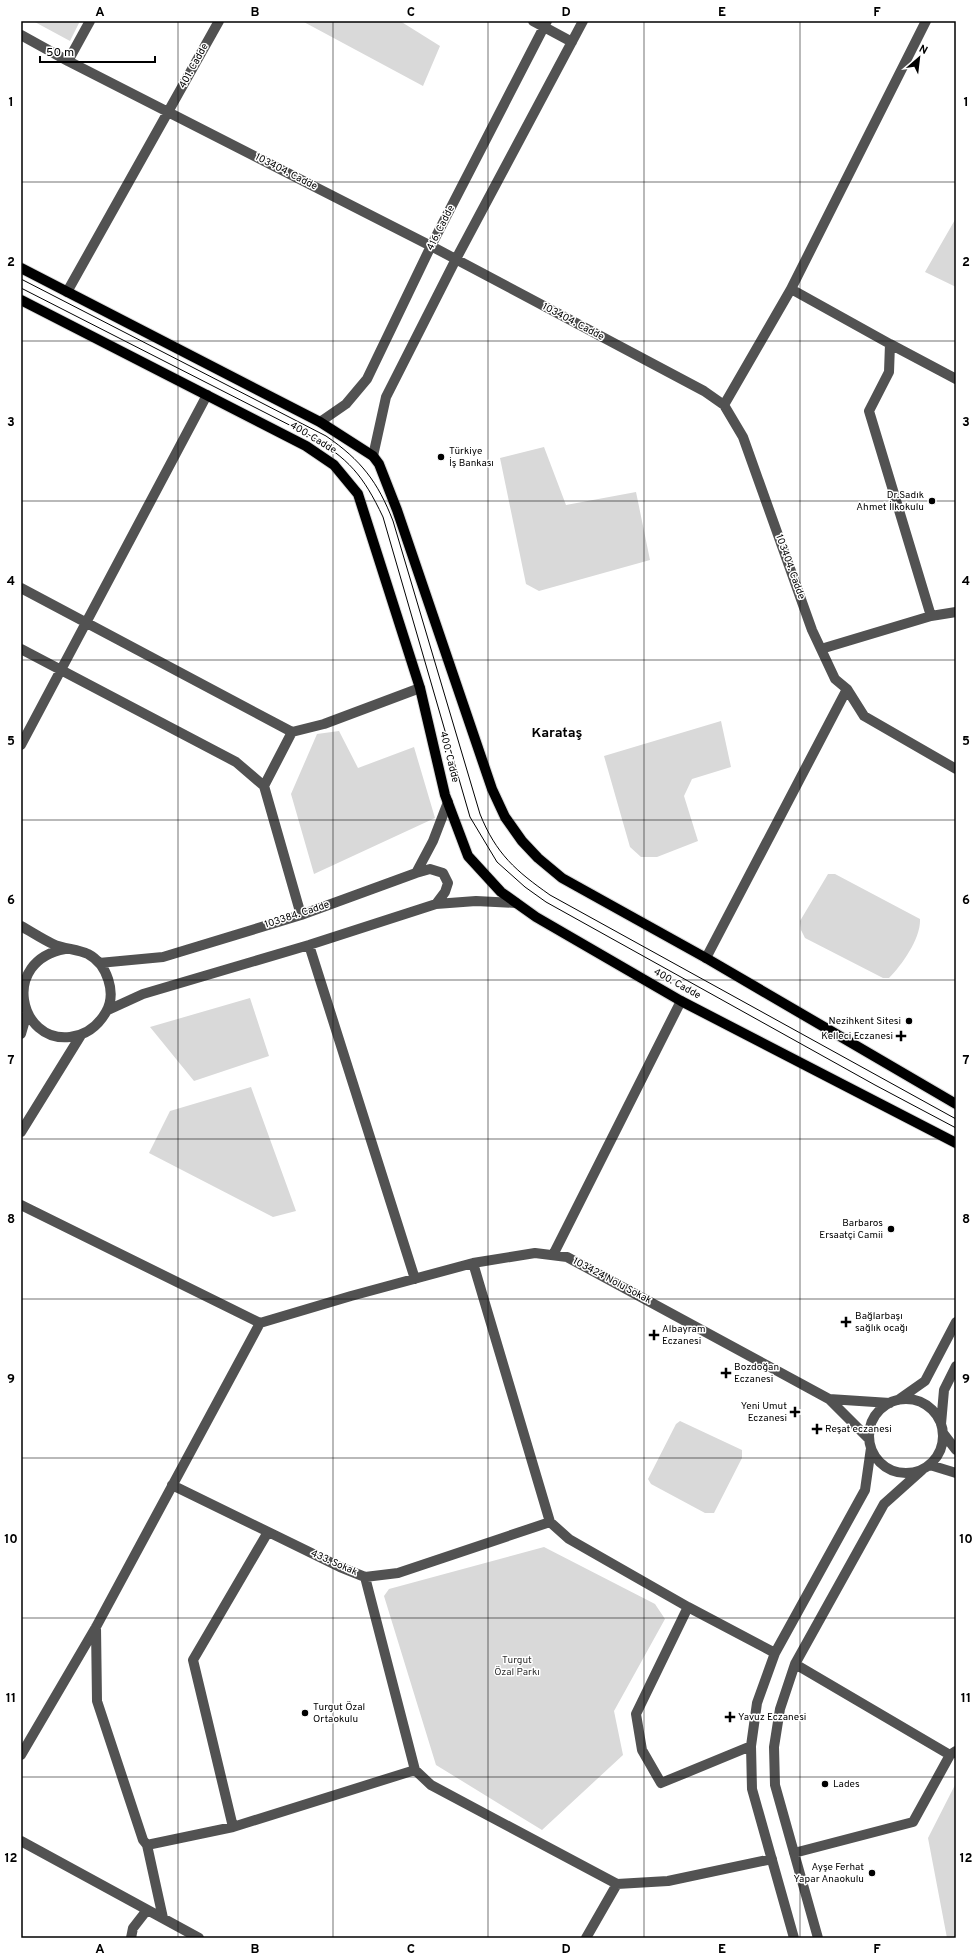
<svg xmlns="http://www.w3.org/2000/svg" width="977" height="1959" viewBox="0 0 977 1959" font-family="Overpass,sans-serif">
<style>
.green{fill:#d9d9d9}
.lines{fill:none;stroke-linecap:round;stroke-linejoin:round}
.major-casing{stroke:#dbdbdb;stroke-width:12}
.minor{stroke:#525252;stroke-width:10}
.major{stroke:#000;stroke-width:10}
.tram{stroke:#000;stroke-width:1}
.grid{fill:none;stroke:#000;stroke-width:1;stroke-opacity:0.55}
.poi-dot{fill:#000;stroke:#fff;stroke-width:1.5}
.labels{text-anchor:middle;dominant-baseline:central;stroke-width:3;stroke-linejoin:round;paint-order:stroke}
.street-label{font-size:10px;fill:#000;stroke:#fff}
.poi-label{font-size:10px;fill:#000;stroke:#fff;text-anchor:start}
.park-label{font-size:10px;fill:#303030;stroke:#fff}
.district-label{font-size:14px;font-weight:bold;fill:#000;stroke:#fff}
.neatline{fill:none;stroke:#000;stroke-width:1.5}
.grid-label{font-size:13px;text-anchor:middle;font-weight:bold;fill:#000}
</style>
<rect width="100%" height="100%" fill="#fff"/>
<path class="green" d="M33,21h47l-10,20z
M302,21h98l40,25 -17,40z
M956,218v69l-31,-15z
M544,447l22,58 70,-13 14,68 -111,31 -13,-7 -26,-126z
M721,721l10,46 -39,12 -8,17 14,45 -41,16h-16l-11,-10 -26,-91z
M339,731l19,37 56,-21 21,71 -121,56 -23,-80 26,-60z
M828,874h7l85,45c1,19 -18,46 -31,59h-6l-78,-40 -4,-8 -1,-9z
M250,998l19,58 -75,25 -44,-54z
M251,1087l45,124 -23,6 -124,-64 21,-42z
M680,1421l62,29v8l-28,55h-9l-54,-29 -3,-5 28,-55z
M544,1547l111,57 10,15 -51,92 9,44 -81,75 -106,-65 -52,-169 5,-7z
M956,1783v155h-9l-19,-100z"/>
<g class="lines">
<g class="major-casing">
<path id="major" d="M21,268l299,154 53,34 6,8 18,46 95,279 13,28 17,24 16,17 24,20 144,80 250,146
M21,300l285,146 28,19 24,29 62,194 25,107 23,61 33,36 35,25 145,84 275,142"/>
</g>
<path class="minor" d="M533,21l39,21
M21,35l47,26 363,185 273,145 20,14 19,32 69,193 23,49 12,10 17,27 92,53
M68,61l22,-40
M791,289l99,55 -1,28 -20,39 62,205
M67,292l152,-271
M890,344l66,35
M724,405l67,-116 135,-268
M320,422l26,-18 21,-25 64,-133 116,-225
M373,456l13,-59 70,-138 127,-238
M21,588l271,144 32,-8 96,-36
M21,649l215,113 28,24 37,129
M821,649l110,-33 25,-4
M21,745l186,-350
M264,786l28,-54
M416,873l14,-4 13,4 5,10 -3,9 -9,12
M21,926c11,6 21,13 32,18 11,5 24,5 35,10 19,10 29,39 18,58 -8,14 -19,23 -36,25 -51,6 -70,-76 -5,-88
M309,945l106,334
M706,958l141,-269
M99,963l64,-6 138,-42 115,-42 17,-32 15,-39
M108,1010l35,-16 166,-49 127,-41 40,-3 40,2
M21,1034l6,-21
M21,1132l60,-97
M21,1205l239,118 -164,304 -75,128
M553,1255l128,-254
M473,1263l77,259 19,17 119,68 87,46
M260,1323l91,-27 122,-33 62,-10 32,4 262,142 40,40
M869 1436a37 37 0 1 1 74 0a37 37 0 1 1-74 0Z
M829,1399l61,4
M898,1400l27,-19 31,-59
M941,1424l3,-34 12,-24
M943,1433l13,17
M930,1465l26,8
M172,1485l168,82 25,10 33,-4 152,-51
M365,1577l50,193 16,15 186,99 51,-3 104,-22
M688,1607l-52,107 6,36 19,33 90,-37
M96,1627l1,74 46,139 4,5 16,73
M795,1664l155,91
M233,1827l-40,-167 75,-128
M21,1841l178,97
M147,1845l86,-18 182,-57
M794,1853l119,-31 37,-67 6,-4
M131,1938l2,-10 14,-18
M586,1938l31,-54
M794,1938l-42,-149 -1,-43 6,-43 18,-50 90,-163 6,-42
M818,1938l-43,-153 -1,-38 6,-38 15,-45 89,-160 38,-34"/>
<use href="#major" class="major"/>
<path class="tram" d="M21,279l305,157c35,24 52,46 67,85l87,293c16,40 36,57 70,81l406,224
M21,288l288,147c40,24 54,40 74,82l87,300 27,45 28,25 21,15 329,183 81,43"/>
</g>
<path class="grid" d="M178,21v1917M333,21v1917M488,21v1917M644,21v1917M800,21v1917M21,182h935M21,341h935M21,501h935M21,660h935M21,820h935M21,980h935M21,1139h935M21,1299h935M21,1458h935M21,1618h935M21,1777h935"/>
<g class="poi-dot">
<circle cx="441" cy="457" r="4"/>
<circle cx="932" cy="501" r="4"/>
<circle cx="909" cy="1021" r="4"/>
<path d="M899 1030h4v4h4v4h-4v4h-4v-4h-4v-4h4z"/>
<circle cx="891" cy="1229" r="4"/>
<path d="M844 1316h4v4h4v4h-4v4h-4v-4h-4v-4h4z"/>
<path d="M652 1329h4v4h4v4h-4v4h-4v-4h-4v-4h4z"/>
<path d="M724 1367h4v4h4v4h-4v4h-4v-4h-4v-4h4z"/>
<path d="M793 1406h4v4h4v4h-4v4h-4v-4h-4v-4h4z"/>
<path d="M815 1423h4v4h4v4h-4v4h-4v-4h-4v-4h4z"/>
<circle cx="305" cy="1713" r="4"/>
<path d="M728 1711h4v4h4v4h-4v4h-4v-4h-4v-4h4z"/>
<circle cx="825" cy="1784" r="4"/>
<circle cx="872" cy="1873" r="4"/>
</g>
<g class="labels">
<g class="street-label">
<text transform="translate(194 66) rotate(-61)">401. Cadde</text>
<text transform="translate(286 172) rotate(27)">103404. Cadde</text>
<text transform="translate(441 228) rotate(-63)">416. Cadde</text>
<text transform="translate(573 322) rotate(28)">103404. Cadde</text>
<text transform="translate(313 438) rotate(31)">400. Cadde</text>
<text transform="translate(790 567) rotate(70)">103404. Cadde</text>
<text transform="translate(449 757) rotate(76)">400. Cadde</text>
<text transform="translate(297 915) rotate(-18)">103384. Cadde</text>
<text transform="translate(677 984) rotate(29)">400. Cadde</text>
<text transform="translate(612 1281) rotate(28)">103424 Nolu Sokak</text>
<text transform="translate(334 1563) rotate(24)">433. Sokak</text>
</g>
<g class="poi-label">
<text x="449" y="451">Türkiye<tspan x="449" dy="12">İş Bankası</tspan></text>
<text x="924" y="495" text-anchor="end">Dr.Sadık<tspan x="924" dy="12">Ahmet İlkokulu</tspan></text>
<text x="901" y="1021" text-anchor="end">Nezihkent Sitesi</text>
<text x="893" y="1036" text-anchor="end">Kelleci Eczanesi</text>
<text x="883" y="1223" text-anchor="end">Barbaros<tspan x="883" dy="12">Ersaatçi Camii</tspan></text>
<text x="855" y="1316">Bağlarbaşı<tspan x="855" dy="12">sağlık ocağı</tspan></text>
<text x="662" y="1329">Albayram<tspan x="662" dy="12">Eczanesi</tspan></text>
<text x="734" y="1367">Bozdoğan<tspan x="734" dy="12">Eczanesi</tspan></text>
<text x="787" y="1406" text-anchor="end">Yeni Umut<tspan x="787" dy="12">Eczanesi</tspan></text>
<text x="825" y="1429">Reşat eczanesi</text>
<text x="313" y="1707">Turgut Özal<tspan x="313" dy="12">Ortaokulu</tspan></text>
<text x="738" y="1717">Yavuz Eczanesi</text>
<text x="833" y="1784">Lades</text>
<text x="864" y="1867" text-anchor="end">Ayşe Ferhat<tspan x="864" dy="12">Yapar Anaokulu</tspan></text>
</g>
<g class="park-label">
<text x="517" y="1660">Turgut<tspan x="517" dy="12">Özal Parkı</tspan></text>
</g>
<g class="district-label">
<text x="557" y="733">Karataş</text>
</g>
</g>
<rect width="977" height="1959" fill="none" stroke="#ffffff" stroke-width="44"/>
<g transform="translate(919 58) rotate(28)" stroke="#ffffff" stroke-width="3" paint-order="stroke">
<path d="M0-3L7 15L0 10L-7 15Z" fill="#000000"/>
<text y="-6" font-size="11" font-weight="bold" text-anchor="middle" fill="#000000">N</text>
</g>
<path d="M40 56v6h115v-6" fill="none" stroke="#000000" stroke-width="2"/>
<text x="46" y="56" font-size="12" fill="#000000" stroke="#ffffff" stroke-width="3" paint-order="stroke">50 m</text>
<rect x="22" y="22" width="933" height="1915" class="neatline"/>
<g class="grid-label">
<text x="100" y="16">A</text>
<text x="255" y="16">B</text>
<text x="411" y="16">C</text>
<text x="566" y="16">D</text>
<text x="722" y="16">E</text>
<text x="877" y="16">F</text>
<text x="11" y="106">1</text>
<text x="966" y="106">1</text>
<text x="11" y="266">2</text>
<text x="966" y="266">2</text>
<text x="11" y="426">3</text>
<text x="966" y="426">3</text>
<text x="11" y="585">4</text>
<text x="966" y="585">4</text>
<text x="11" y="745">5</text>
<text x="966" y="745">5</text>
<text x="11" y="904">6</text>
<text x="966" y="904">6</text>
<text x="11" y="1064">7</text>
<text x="966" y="1064">7</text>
<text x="11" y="1223">8</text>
<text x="966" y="1223">8</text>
<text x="11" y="1383">9</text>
<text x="966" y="1383">9</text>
<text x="11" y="1543">10</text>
<text x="966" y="1543">10</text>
<text x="11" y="1702">11</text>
<text x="966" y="1702">11</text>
<text x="11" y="1862">12</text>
<text x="966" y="1862">12</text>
<text x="100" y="1953">A</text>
<text x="255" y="1953">B</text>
<text x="411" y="1953">C</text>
<text x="566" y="1953">D</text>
<text x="722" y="1953">E</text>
<text x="877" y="1953">F</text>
</g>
</svg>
